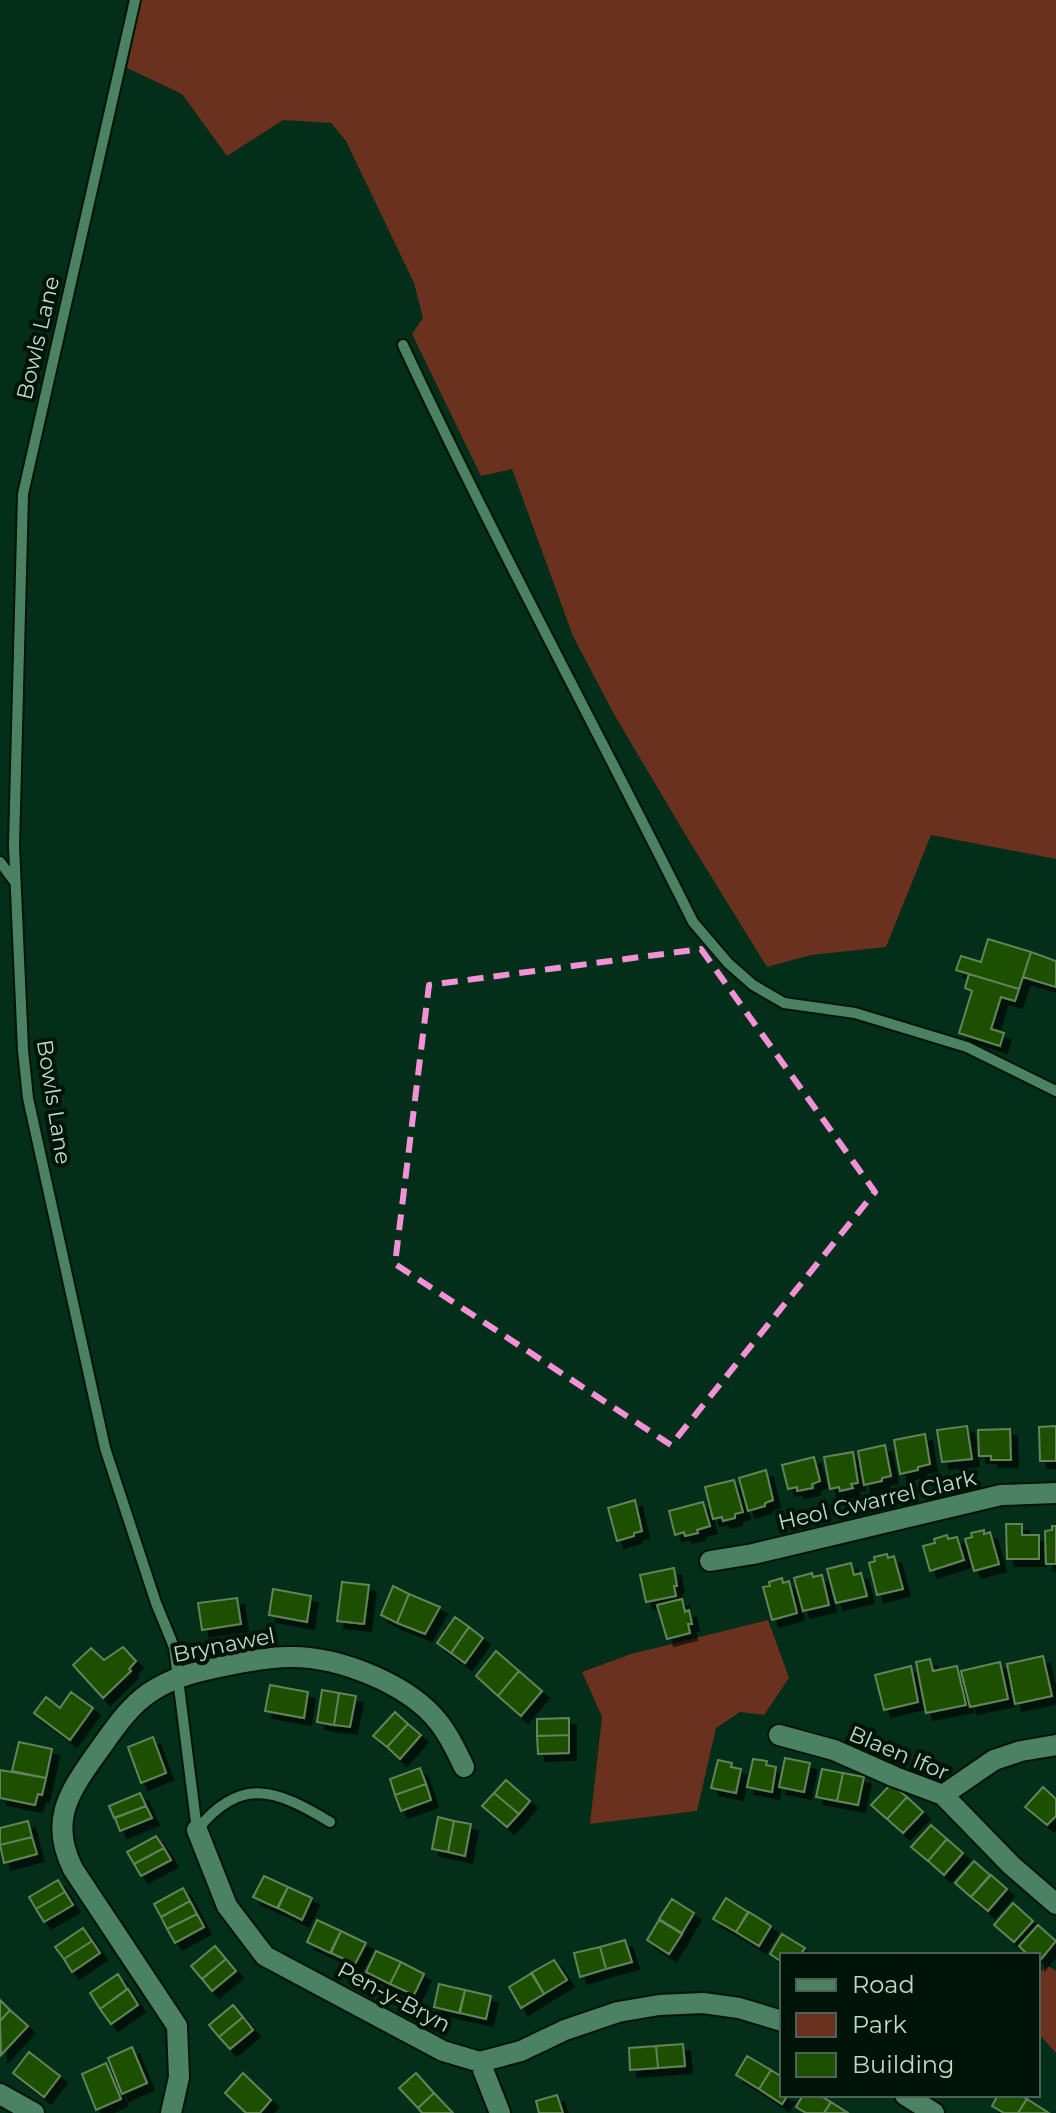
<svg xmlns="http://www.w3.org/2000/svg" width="1056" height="2113" viewBox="0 0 1056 2113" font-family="Montserrat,sans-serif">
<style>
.green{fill:#6a311e}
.building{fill:#1b5003;stroke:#628458;stroke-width:2;filter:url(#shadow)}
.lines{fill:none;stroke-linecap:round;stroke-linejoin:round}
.service-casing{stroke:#001407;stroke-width:14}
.minor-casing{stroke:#001407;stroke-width:24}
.service{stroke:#4b8264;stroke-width:10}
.minor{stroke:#4b8264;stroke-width:20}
.marked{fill:none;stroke:#f391d6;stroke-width:6;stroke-dasharray:16 10;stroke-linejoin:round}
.labels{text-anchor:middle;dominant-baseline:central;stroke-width:8;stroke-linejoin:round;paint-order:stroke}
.street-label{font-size:22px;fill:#bdd9c8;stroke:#001309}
</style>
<defs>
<filter id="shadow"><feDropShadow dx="7" dy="7" stdDeviation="0" flood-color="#0009"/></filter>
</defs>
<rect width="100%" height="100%" fill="#022e1a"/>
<path class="green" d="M141,0h915v859l-125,-24 -45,112 -75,8 -44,12 -79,-128 -73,-123 -42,-80 -61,-167 -31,7 -69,-142 11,-16 -9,-35 -68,-142 -15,-18 -48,-3 -56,36 -45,-62 -55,-26z
M768,1620l21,58 -25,37 -24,-3 -24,16 -19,83 -107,13 12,-107 -20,-45 49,-18z
M1047,1965l9,6v82l-18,-20v-58z"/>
<path class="building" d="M988,939l43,13 -12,37 -63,-19 5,-14 20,6z
M1031,952l25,9v26l-33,-10z
M969,974l50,15 -4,12 -14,-4 -10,32 13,4 -4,13 -41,-13 13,-42 -7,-3z
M967,1426l5,33 -30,3 -5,-32z
M1056,1426v35h-16l-1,-34z
M1010,1429l1,31h-20v-4h-12l-1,-26z
M925,1434l5,30 -12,3v3l-18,4 -6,-34z
M885,1445l6,31 -9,2v3l-18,4 -6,-34z
M853,1452l5,31 -7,1 2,4 -13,3 -1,-4 -9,2 -6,-32z
M814,1457l6,24 -8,3 1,4 -16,3v-4l-9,2 -6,-24z
M766,1470l7,30 -8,3v3l-17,5 -9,-33z
M734,1480l9,32 -8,2v4l-12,3 -1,-4 -9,2 -8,-32z
M635,1500l7,31 -8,2v3l-17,5 -9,-33z
M703,1502l7,24 -13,4 1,3 -13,3 -1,-4 -9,3 -6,-24z
M1006,1524h16v11h17v24h-32z
M1052,1526h4v38h-10l-1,-33 7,-1z
M984,1530v4l6,-2 9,32 -25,7 -9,-32 7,-2 -1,-4z
M947,1535l1,4 9,-2 7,23 -34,11 -7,-25 12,-3 -1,-4z
M887,1554l1,4 6,-2 9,33 -26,6 -8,-32 6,-2 -1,-4z
M851,1563l3,12 7,-2 6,23 -31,7 -9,-34z
M674,1568l3,18h-3l2,10 -30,6 -6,-27z
M812,1573l1,4 9,-2 7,30 -26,6 -9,-33z
M782,1578l1,5 6,-2 8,32 -25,7 -9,-33 7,-1 -1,-4z
M342,1582l27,3 -5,39 -27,-3z
M393,1586l16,8 -12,29 -16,-8z
M273,1589l38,7 -4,26 -38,-7z
M409,1594l31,13 -15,27 -28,-11z
M237,1598l4,26 -39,6 -4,-27z
M682,1599l3,13 4,-2 3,14h-4l2,9 -23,6 -10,-34z
M455,1617l14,10 -18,26 -14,-10z
M469,1627l14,11 -18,25 -14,-10z
M123,1647l13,14 -7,8 2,2 -28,27 -30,-33 18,-17 13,12z
M496,1651l23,20 -21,25 -22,-20z
M1043,1656l9,40 -37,8 -8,-40z
M930,1659l3,12 24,-5 9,39 -40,8 -10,-51z
M1000,1662l8,37 -38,8 -9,-36z
M911,1666l7,36 -34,8 -9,-35z
M519,1671l23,20 -21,25 -23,-20z
M270,1685l38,7 -4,26 -39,-7z
M322,1690l17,3 -5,32 -17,-3z
M71,1692l22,16 -23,32 -36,-27 12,-16 14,11z
M339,1693l17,3 -6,31 -16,-2z
M395,1712l13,12 -21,23 -14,-11z
M569,1718v17l-32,1v-17z
M408,1724l13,11 -21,24 -13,-12z
M569,1735v18l-31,1 -1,-18z
M153,1737l13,36 -25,10 -13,-36z
M19,1742l33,7 -6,29 -34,-7z
M785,1758l25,5 -6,29 -25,-5z
M753,1759l14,2 -1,4 10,2 -4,25 -25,-5z
M718,1760l14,3 -1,4 10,2 -5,24 -25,-5z
M420,1768l6,16 -31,11 -5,-16z
M822,1769l21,4 -6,28 -21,-4z
M0,1770l46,8 -4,17 -4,-1 -3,11 -35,-7z
M843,1773l21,4 -6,28 -21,-4z
M506,1780l24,21 -11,13 -25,-21z
M426,1784l5,16 -30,11 -6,-16z
M891,1784l16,13 -20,22 -16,-14z
M1043,1787l13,12v17l-9,9 -22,-18z
M140,1793l6,13 -32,12 -5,-12z
M494,1793l25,21 -12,13 -25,-21z
M907,1797l16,15 -20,21 -16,-14z
M146,1806l6,12 -32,13 -5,-13z
M438,1817l16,4 -6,31 -16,-3z
M28,1821l4,16 -32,8v-17z
M454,1821l17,3 -6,32 -17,-4z
M931,1825l16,14 -19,22 -17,-14z
M156,1836l8,12 -30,16 -7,-12z
M32,1837l5,17 -33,9 -4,-18z
M947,1839l16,14 -19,22 -16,-14z
M164,1848l7,12 -30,16 -7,-12z
M974,1861l16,14 -19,22 -16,-14z
M991,1875l16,14 -19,22 -17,-14z
M264,1876l24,11 -11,21 -24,-11z
M58,1880l7,12 -29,17 -7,-12z
M288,1887l24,11 -10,22 -24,-12z
M183,1888l7,13 -29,16 -7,-13z
M65,1892l8,13 -29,17 -8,-13z
M726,1898l22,14 -12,20 -23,-13z
M672,1899l22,14 -12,20 -23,-14z
M190,1901l7,13 -30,15 -6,-12z
M1013,1903l20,18 -19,21 -20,-17z
M749,1912l22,14 -12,20 -23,-14z
M197,1914l7,13 -29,16 -8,-14z
M317,1920l24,11 -11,22 -23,-11z
M659,1920l23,14 -13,20 -22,-14z
M1038,1925l18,16 -18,22v-8h-10l-9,-9z
M83,1928l9,13 -28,18 -9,-12z
M341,1931l25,12 -11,21 -24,-11z
M782,1934l23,14 -5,7h-18v7l-12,-8z
M625,1940l7,22 -26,7 -6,-22z
M92,1941l8,12 -28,19 -8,-13z
M215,1946l11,13 -24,20 -11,-13z
M600,1947l6,22 -26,8 -6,-24z
M376,1951l25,11 -11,22 -24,-12z
M226,1959l10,12 -24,20 -10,-12z
M554,1960l13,20 -23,14 -13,-21z
M401,1962l23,12 -10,21 -24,-11z
M532,1973l12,21 -23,14 -12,-21z
M118,1974l9,15 -27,20 -10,-16z
M439,1984l26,6 -6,23 -25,-6z
M128,1989l10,16 -27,19 -11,-15z
M465,1990l26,6 -5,23 -26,-6z
M0,2000l10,10 -10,11z
M233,2005l10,12 -24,20 -10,-12z
M10,2010l18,16 -27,29 -1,-34z
M243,2017l10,13 -23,19 -11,-12z
M683,2044l2,22 -27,2 -2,-22z
M656,2046l2,22 -28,2 -1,-22z
M132,2047l15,36 -25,11 -14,-36z
M29,2052l31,24 -16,21 -31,-24z
M747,2056l24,14 -12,19 -23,-14z
M106,2063l15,36 -25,11 -14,-36z
M771,2070l11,7v18h6l-6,9 -23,-15z
M243,2073l28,27 -11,13h-14l-21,-20z
M416,2073l18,20 -16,15 -19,-20z
M434,2093l19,20h-31l-4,-5z
M557,2095l6,18h-24l-3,-12z
M803,2095h16l12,7 -7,11h-18l-10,-6z
M998,2095h22l7,4 -9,14h-14l-12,-7z
M1027,2099l22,14h-31z
M831,2102l17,11h-24z"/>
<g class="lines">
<g class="service-casing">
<path id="service" d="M135,0l-112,494 -9,352 9,204 5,48 77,350 51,155 18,44 23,183
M403,345c91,195 194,384 290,577l35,41 25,22 31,18 71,10 112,34 89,44
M0,862l15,20
M197,1830c44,-55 80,-40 133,-8"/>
</g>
<g class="minor-casing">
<path id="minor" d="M710,1561l43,-7 248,-59 55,-2
M779,1735l55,15 61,27 48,18 68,70 45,39
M943,1795l51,-35 27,-9 35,-6
M197,1830l30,76 38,50 178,95 37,11 41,-11 44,-21 53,-18 41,-7 44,-2 36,5 43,13
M480,2062l20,51
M0,2094l34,19
M905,2095l29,18
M171,2113l8,-36 -2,-51 -104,-157c-23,-46 -6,-74 21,-112 17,-23 32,-48 55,-64 25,-17 51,-22 80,-28 20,-4 39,-8 60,-8 49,-1 121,27 151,67 10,13 17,28 24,43"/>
</g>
<use href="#service" class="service"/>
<use href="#minor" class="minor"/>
</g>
<path class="marked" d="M701,949l174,243 -204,253 -276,-181 34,-279z"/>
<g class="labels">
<g class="street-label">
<text transform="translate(38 338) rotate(-77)">Bowls Lane</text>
<text transform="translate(54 1102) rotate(81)">Bowls Lane</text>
<text transform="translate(877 1500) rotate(-13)">Heol Cwarrel Clark</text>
<text transform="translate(224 1645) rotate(-11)">Brynawel</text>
<text transform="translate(899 1753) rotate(23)">Blaen Ifor</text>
<text transform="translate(394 1997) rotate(28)">Pen-y-Bryn</text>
</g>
</g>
<rect x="780" y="1953" width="260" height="144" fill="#001309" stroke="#4c6255" stroke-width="2"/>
<rect x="796" y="1979" width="40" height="12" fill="#4b8264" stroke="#4c6255" stroke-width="2"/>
<text x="852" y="1993" font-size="24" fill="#bdd9c8">Road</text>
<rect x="796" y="2013" width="40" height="24" fill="#6a311e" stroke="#4c6255" stroke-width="2"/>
<text x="852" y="2033" font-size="24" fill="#bdd9c8">Park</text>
<rect x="796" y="2053" width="40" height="24" fill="#1b5003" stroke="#4c6255" stroke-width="2"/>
<text x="852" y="2073" font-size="24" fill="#bdd9c8">Building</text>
</svg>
